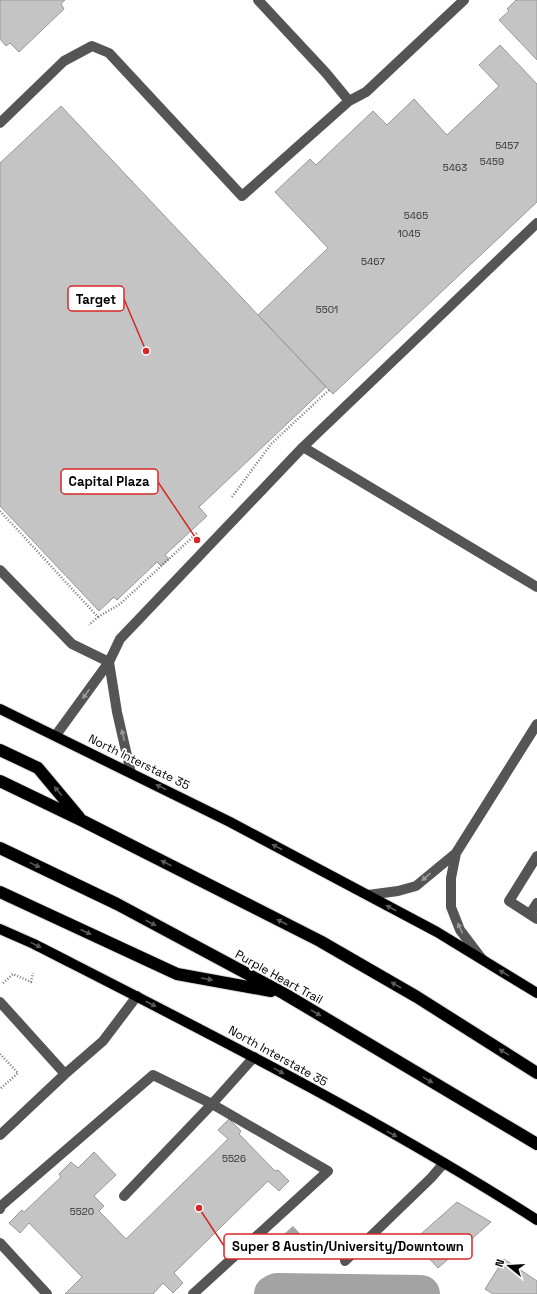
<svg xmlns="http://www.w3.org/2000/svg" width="537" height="1294" viewBox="0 0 537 1294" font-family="'Space Grotesk',sans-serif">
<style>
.water{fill:#a3a3a3}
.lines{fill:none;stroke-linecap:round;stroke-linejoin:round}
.river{stroke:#a3a3a3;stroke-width:38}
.building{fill:#c4c4c4;stroke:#999}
.major-casing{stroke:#dbdbdb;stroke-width:12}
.highway-casing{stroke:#dbdbdb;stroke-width:14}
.path{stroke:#777;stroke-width:2.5;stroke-dasharray:1 2;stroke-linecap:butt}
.minor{stroke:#555;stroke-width:10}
.major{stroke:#000;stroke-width:10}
.highway{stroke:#000;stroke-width:12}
.oneway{fill:#999}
.oneway2{fill:#595959}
.labels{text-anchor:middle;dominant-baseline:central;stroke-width:3.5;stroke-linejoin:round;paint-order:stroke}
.number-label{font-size:10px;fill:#313131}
.street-label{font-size:12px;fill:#000;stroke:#fff}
.leader{fill:none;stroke:#d62828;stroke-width:1.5}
.callout-dot{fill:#d62828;stroke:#fff;stroke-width:1.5}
.callout{fill:#fff;stroke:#d62828;stroke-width:1.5}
.callout-label{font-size:13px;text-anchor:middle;font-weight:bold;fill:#000}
</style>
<rect width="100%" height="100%" fill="#fff"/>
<path class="water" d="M293,1226l11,12 -12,10 -28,9 -2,-3z"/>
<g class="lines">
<path class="river" d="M273,1294l4,-2 144,2"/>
</g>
<path class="building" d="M0,0h65l-4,4 3,5 -45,43 -9,-9 -4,3 -6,-7z
M516,0h21v60l-38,-40 10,-9 -2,-2z
M500,45l37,39v118l-204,192 -75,-79 70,-67 -53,-56 35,-33 6,6 57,-54 14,14 27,-26 33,36 52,-49 -20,-21z
M61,106l265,281 -127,120 8,9 -42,39 4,4 -8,7 -4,-4 -40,38 -3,-3 -15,14 -99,-105v-343z
M229,1119l12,12 -2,3 36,37 3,-1 11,11 -10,10 -11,-10 -94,92 9,10 -10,10 -10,-10 -10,11h-88l17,-17 -53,-54 -9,10 -11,-10 13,-13 2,2 37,-35 -2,-3 12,-12 7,6 16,-16 22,23 -22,21 10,10 -5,5 27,28 102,-100 -10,-9z
M457,1202l34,20 -53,46 -25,-27z
M504,1259l33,22v13h-44l-8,-5z"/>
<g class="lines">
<g class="major-casing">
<path id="major" d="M0,709l230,113 207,110 100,61
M0,929l34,15c170,87 342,173 503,276"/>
</g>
<g class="highway-casing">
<path id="highway" d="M0,750l38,18 41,49
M0,781l83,40 237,120 97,56 120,76
M0,848l117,56 166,89 254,151
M0,892l177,82 94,17"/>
</g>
<path class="path" d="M232,497l39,-53 58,-54
M0,511l98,106 -9,8
M98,617l22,-13 77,-71
M3,983l10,-9 18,8 2,-9
M0,1054l18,19 -18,16"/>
<path class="minor" d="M258,0l68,73 23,28
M0,123l64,-62 28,-15 17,7 133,143 107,-95 17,-9 98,-92
M303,447l234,140
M0,570l72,74 37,18
M109,662l8,50 14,61
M56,735l53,-73 11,-23 183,-192 234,-224
M537,856l-28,45 28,18
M368,895l30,-4 18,-5 40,-33
M530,914l7,-11
M482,959l-22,-29 -9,-23v-29l5,-25 81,-129
M0,1002l65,72
M0,1135l65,-61 38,-33 34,-45
M124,1196l88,-92 42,-47
M0,1209l1,-3 152,-131 59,29 116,67 -135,123
M0,1243l47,51
M345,1261l86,-83 13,-15"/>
<use href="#major" class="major"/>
<use href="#highway" class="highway"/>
</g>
<defs><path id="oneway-solid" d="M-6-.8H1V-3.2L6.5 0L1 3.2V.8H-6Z"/></defs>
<g class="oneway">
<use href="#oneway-solid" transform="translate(86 694) rotate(126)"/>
<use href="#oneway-solid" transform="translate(123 735) rotate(-103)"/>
<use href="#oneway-solid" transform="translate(426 877) rotate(139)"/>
<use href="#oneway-solid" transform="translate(460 928) rotate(-116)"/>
</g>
<g class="oneway2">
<use href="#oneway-solid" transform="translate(161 787) rotate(-154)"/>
<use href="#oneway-solid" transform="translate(58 791) rotate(-130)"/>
<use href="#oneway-solid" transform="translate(277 847) rotate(-152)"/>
<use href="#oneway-solid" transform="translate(166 863) rotate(-153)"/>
<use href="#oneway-solid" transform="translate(35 865) rotate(26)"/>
<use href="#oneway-solid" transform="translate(391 908) rotate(-152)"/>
<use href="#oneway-solid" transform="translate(282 922) rotate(-153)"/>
<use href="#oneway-solid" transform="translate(151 923) rotate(28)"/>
<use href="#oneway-solid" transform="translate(86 932) rotate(25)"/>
<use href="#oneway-solid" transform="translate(36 945) rotate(26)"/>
<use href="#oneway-solid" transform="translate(504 973) rotate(-149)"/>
<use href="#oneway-solid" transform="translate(207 979) rotate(10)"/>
<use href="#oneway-solid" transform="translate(396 985) rotate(-150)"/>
<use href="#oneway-solid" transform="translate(151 1004) rotate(27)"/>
<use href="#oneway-solid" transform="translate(316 1013) rotate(31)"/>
<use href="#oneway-solid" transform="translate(504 1052) rotate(-148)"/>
<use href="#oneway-solid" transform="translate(279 1071) rotate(29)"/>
<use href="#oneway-solid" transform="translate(428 1080) rotate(31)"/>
<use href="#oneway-solid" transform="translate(392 1134) rotate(29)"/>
</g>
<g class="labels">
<g class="number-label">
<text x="507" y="145">5457</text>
<text x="492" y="161">5459</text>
<text x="455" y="167">5463</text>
<text x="416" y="215">5465</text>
<text x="409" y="233">1045</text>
<text x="373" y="261">5467</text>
<text x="327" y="309">5501</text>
<text x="234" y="1158">5526</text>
<text x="82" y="1211">5520</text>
</g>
<g class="street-label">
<text transform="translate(139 762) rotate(26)">North Interstate 35</text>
<text transform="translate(279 977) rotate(29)">Purple Heart Trail</text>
<text transform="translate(278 1056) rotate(29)">North Interstate 35</text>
</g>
</g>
<path class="leader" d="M146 351L124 299M197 540L158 482M199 1208L224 1246"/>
<g class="callout-dot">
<circle cx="146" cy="351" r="4"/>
<circle cx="197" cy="540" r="4"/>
<circle cx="199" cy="1208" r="4"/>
</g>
<g class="callout">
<rect x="68" y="286" width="56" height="25" rx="4"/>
<rect x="61" y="469" width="97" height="25" rx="4"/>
<rect x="224" y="1234" width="248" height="25" rx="4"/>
</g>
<g class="callout-label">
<text x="96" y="304">Target</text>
<text x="109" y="486">Capital Plaza</text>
<text x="348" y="1251">Super 8 Austin/University/Downtown</text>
</g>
<g transform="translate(509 1266) rotate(288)" stroke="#ffffff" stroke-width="3" paint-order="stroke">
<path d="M0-3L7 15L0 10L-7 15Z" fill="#000000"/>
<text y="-6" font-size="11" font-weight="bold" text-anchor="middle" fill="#000000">N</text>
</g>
</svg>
